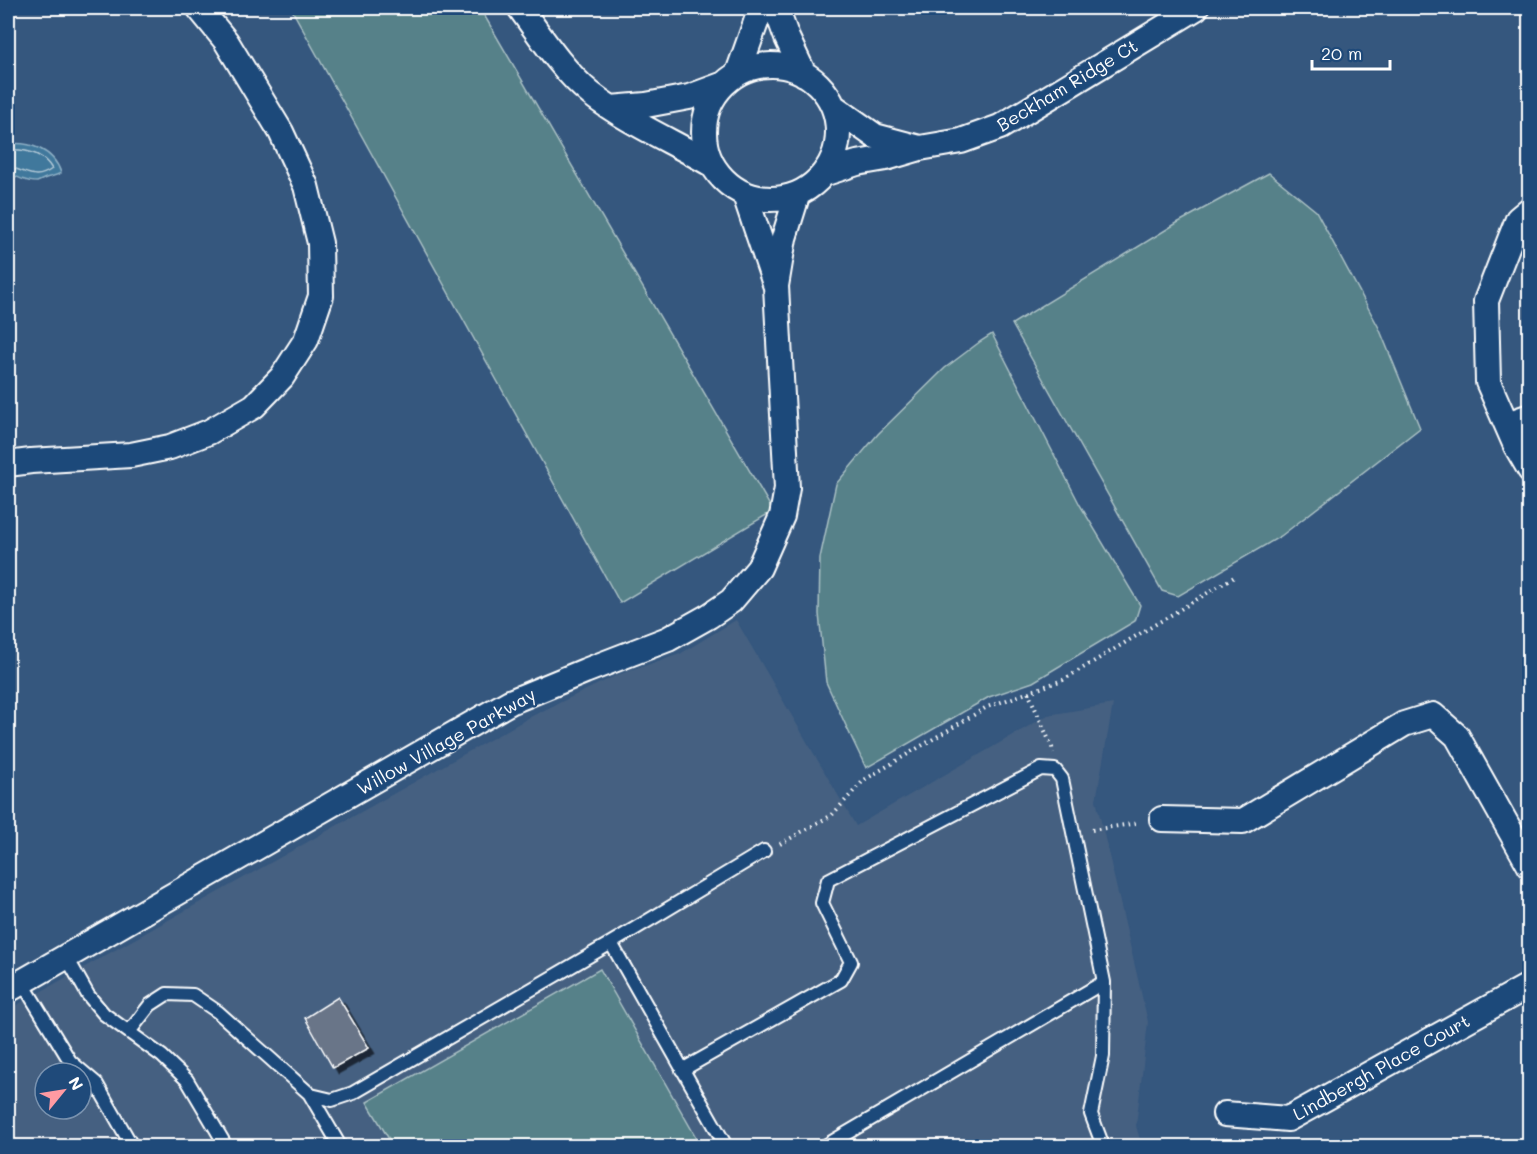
<svg xmlns="http://www.w3.org/2000/svg" width="1537" height="1154" viewBox="0 0 1537 1154" font-family="Mali,sans-serif">
<style>
.built{fill:#456081;fill-rule:evenodd}
.green{fill:#568189;stroke:#aac0c4;stroke-width:1.5}
.water{fill:#40789c;stroke:#8caec4;stroke-width:1.5}
.lines{fill:none;stroke-linecap:round;stroke-linejoin:round}
.shore{stroke:#b3c9d7;stroke-width:1.5}
.building{fill:#697488;stroke:#fff;stroke-width:1.5;filter:url(#shadow)}
.lane-casing{stroke:#fff;stroke-width:16}
.street-casing{stroke:#fff;stroke-width:28}
.path{stroke:#fff;stroke-width:4;stroke-dasharray:1.5 4.5;stroke-linecap:butt}
.lane{stroke:#1f4a7a;stroke-width:12}
.street{stroke:#1f4a7a;stroke-width:24}
.labels{text-anchor:middle;dominant-baseline:central;stroke-width:4.5;stroke-linejoin:round;paint-order:stroke}
.street-label{font-size:18px;fill:#fff;stroke:#1f4a7a}
</style>
<defs>
<filter id="shadow"><feDropShadow dx="5.5" dy="5.5" stdDeviation="0" flood-color="#0009"/></filter>
</defs>
<rect width="100%" height="100%" fill="#35577e"/>
<filter id="ink" filterUnits="userSpaceOnUse"><feTurbulence type="fractalNoise" baseFrequency=".0167" numOctaves="2"/><feDisplacementMap in="SourceGraphic" scale="12" xChannelSelector="R" yChannelSelector="G"/><feConvolveMatrix kernelMatrix="1 2 1 2 8 2 1 2 1" color-interpolation-filters="sRGB"/></filter>
<g filter="url(#ink)">
<path class="built" d="M736,620l120,206 192,-111 65,-11 -17,96 52,222 -12,104 6,20h-1134v-136l524,-294 85,-41 63,-21zM45,1073h36v36h-36z"/>
<path class="green" d="M291,8h189l293,503 -153,92z
M1269,173l47,38 63,117 41,100 -139,108 -103,60 -16,-5 -150,-267 165,-101z
M992,334l88,171 60,100 -5,16 -102,61 -44,15 -123,71 -19,-40 -21,-46 -7,-68 1,-56 16,-74 42,-50 67,-66 36,-27z
M600,969l101,177h-308l-26,-44z"/>
<path class="water" d="M8,144c21,-3 46,6 53,29 -5,3 -9,3 -15,5 -3,1 -6,3 -9,4 -10,0 -22,-5 -29,-10z"/>
<g class="lines">
<path class="shore" d="M8,150c17,-1 34,2 44,19 -18,13 -26,1 -44,-2"/>
</g>
<path class="building" d="M338,997l31,51 -36,20 -28,-50z"/>
<g class="lines">
<g class="lane-casing">
<path id="lane" d="M611,943l115,203
M66,956l22,39 16,19 58,42 25,24 39,66
M22,982l48,79 26,22 36,63
M129,1032l21,-27 17,-11 26,1 25,17 93,83 21,5 21,-7 258,-150 153,-92
M682,1070l159,-90 10,-18 -29,-59 6,-23 213,-111 14,1 7,9 42,203 -1,74 -12,58 12,32
M309,1093l31,53
M825,1146l279,-164"/>
</g>
<g class="street-casing">
<path id="street" d="M520,8c21,29 43,63 71,86 36,28 81,47 120,70
M776,8l11,30 17,36
M704 132a67 67 0 1 1 134 0a67 67 0 1 1-134 0Z
M738,73l23,-65
M834,107l41,29 45,12
M611,108l35,-3 43,-8 35,-13
M826,173l31,-10 29,-5 34,-10 41,-7 39,-14 196,-119
M745,195l30,89
M1530,209l-12,10 -32,82 2,81 28,64 14,24
M1507,424l23,-8
M8,464l23,-3 100,-6 39,-8 39,-15 45,-26 28,-29 24,-37 15,-44 -1,-53 -14,-57 -25,-54 -55,-91 -27,-33
M1162,819l81,2 161,-97 29,-9 24,21 73,130
M8,990l502,-288 75,-31 83,-32 41,-23 22,-15 28,-33 23,-52 5,-28 -11,-202 8,-48 13,-42
M1225,1114l63,5 242,-134"/>
</g>
<path class="path" d="M1028,692l24,55 1,6
M1092,830l46,-7
M780,844l52,-29 32,-35 123,-73 76,-27 171,-103"/>
<use href="#lane" class="lane"/>
<use href="#street" class="street"/>
</g>
</g>
<g class="labels">
<g class="street-label">
<text transform="translate(1067 85) rotate(-31)">Beckham Ridge Ct</text>
<text transform="translate(446 741) rotate(-29)">Willow Village Parkway</text>
<text transform="translate(1381 1067) rotate(-29)">Lindbergh Place Court</text>
</g>
</g>
<rect width="1537" height="1154" fill="none" stroke="#1f4a7a" stroke-width="30"/>
<rect x="15" y="15" width="1507" height="1124" fill="none" stroke="#fff" stroke-width="2" filter="url(#ink)"/>
<g transform="translate(63 1091) rotate(60)"><circle r="28" fill="#1f4a7a" stroke="#7992af" stroke-width="1.5"/>
<path d="M0-4.5L10 22L0 15L-10 22Z" fill="#ff9aa2"/>
<text y="-9" font-size="16" font-weight="bold" text-anchor="middle" fill="#ffffff">N</text>
</g>
<path d="M1312 60v9h78v-9" fill="none" stroke="#ffffff" stroke-width="3"/>
<text x="1321" y="60" font-size="18" fill="#ffffff" stroke="#1f4a7a" stroke-width="4.5" paint-order="stroke">20 m</text>
</svg>
